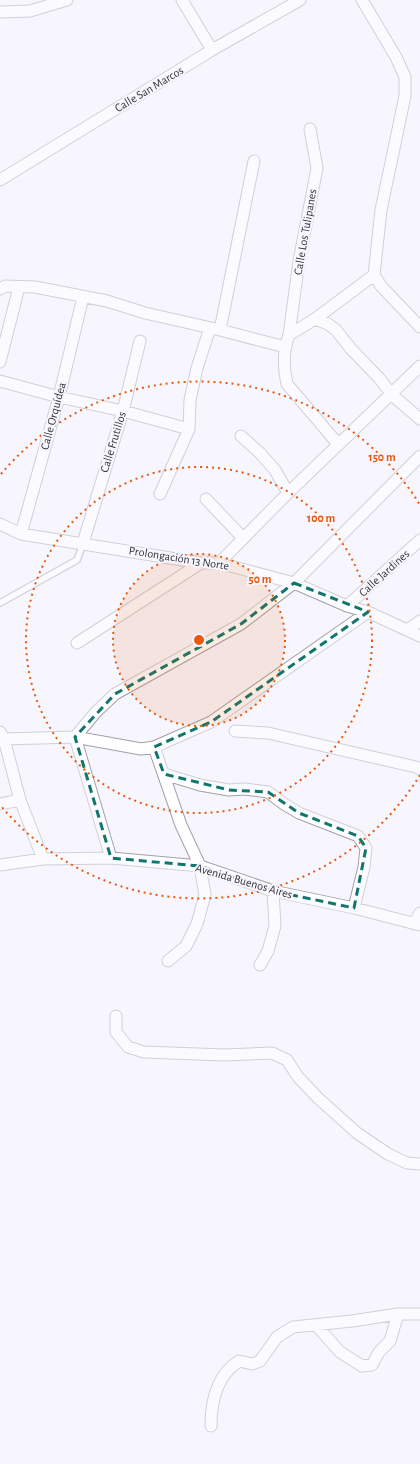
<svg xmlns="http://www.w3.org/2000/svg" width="420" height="1464" viewBox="0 0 420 1464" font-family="'Alegreya Sans',sans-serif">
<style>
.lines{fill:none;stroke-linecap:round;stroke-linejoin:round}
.service-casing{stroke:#a2a0ac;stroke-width:8}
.minor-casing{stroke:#a2a0ac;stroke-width:13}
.service{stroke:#fff;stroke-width:5.5}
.minor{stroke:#fff;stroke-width:11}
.marked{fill:none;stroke:#0f766e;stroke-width:3;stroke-dasharray:8 5;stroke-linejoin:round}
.ring{fill:none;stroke:#e8590c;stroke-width:2;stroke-dasharray:2 4}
.labels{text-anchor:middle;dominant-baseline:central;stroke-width:4;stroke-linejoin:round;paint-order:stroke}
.street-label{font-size:12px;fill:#353539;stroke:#f7f6fe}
.centre{fill:#e8590c;stroke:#f7f6fe;stroke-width:2}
.ring-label{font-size:12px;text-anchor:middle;font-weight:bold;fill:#e8590c;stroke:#f7f6fe;stroke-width:4;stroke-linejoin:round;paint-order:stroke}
</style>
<rect width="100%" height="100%" fill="#f7f6fe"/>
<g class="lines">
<g class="service-casing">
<path id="service" d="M0,603l77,-43 6,-16"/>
</g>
<g class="minor-casing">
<path id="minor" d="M182,0l30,50
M362,0l34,57 9,20v19l-24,114 -7,65 7,11 39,41
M0,12l30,-1 37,-11
M310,129l7,39 -18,93 -10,74c-6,16 -6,32 -2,49l51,60
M0,180l212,-130 88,-50
M0,289l5,-3 30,1 72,14 38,12 75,17 65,17
M315,319l13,5 8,6 15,19 29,30 11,15 29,25
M220,330l34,-169
M289,335l26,-16 59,-44
M0,362l19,-75
M0,381l59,16 64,14 66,18
M241,436l19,17 15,17 13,23
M160,494l29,-65 1,-29 7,-32 13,-40
M206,499l37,39
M0,524l21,10 180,29h18l75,20 53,23 21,6 52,24
M21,534l38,-137 24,-100
M83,543l40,-132 17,-70
M219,563l69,-70 132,-127
M347,606l73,-66
M407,630l13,-9
M77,643l124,-80
M235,731l33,2 148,34 4,2
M0,732l4,7 16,61 23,59
M4,739l71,-2 66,12 13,-2 57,-25 157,-110
M154,747l27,78 19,41 5,29 -8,29 -11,22 -18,15
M164,774l36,11 29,5 16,-1 23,3 16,12 15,9 59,23 8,12 -2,19 -10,41
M0,804l20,-4
M111,858l-36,-121 21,-25 19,-18 126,-70 53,-41 126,-127
M0,865l43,-6 68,-1 89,8 73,25 81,17 66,17
M414,924l6,-11
M260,965l8,-14 7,-25 -2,-35
M116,1016v16l12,15 16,5 80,3 48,-2 15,7 11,17 20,21 39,35 31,21 19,9 13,1
M316,1325l24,27 22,14 10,-1 7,-13 11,-11 8,-27
M211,1426c0,-25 6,-51 28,-65l13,3 8,-3 17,-24 16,-10 59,-6 46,-7h22"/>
</g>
<use href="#service" class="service"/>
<use href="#minor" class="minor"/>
</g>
<path d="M0 0H420V1464H0ZM294,583l74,29 -157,110 -57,25 10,27 65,16 39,2 31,21 59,23 8,12 -12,60 -81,-17 -73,-25 -89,-8 -36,-121 40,-43 126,-70z" fill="#f7f6fe" fill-opacity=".55" fill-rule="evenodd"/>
<path class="marked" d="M294,583l74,29 -157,110 -57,25 10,27 65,16 39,2 31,21 59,23 8,12 -12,60 -81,-17 -73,-25 -89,-8 -36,-121 40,-43 126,-70z"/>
<circle cx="199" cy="640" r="86" fill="#e8590c" fill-opacity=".12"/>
<g class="ring">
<circle cx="199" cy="640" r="86"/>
<circle cx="199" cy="640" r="173"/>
<path d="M420 775A259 259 0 0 1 1 806M1 474A259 259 0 0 1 420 505"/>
</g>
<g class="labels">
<g class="street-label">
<text transform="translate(149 89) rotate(-31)">Calle San Marcos</text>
<text transform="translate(305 232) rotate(-80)">Calle Los Tulipanes</text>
<text transform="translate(53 416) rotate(-75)">Calle Orquídea</text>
<text transform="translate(113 442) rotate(-73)">Calle Frutillos</text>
<text transform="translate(179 558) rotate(9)">Prolongación 13 Norte</text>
<text transform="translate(384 573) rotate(-42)">Calle Jardines</text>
<text transform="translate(244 881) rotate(16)">Avenida Buenos Aires</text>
</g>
</g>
<circle cx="199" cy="640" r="6" class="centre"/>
<g class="ring-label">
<text x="382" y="461">150 m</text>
<text x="321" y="522">100 m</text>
<text x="260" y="583">50 m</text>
</g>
</svg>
